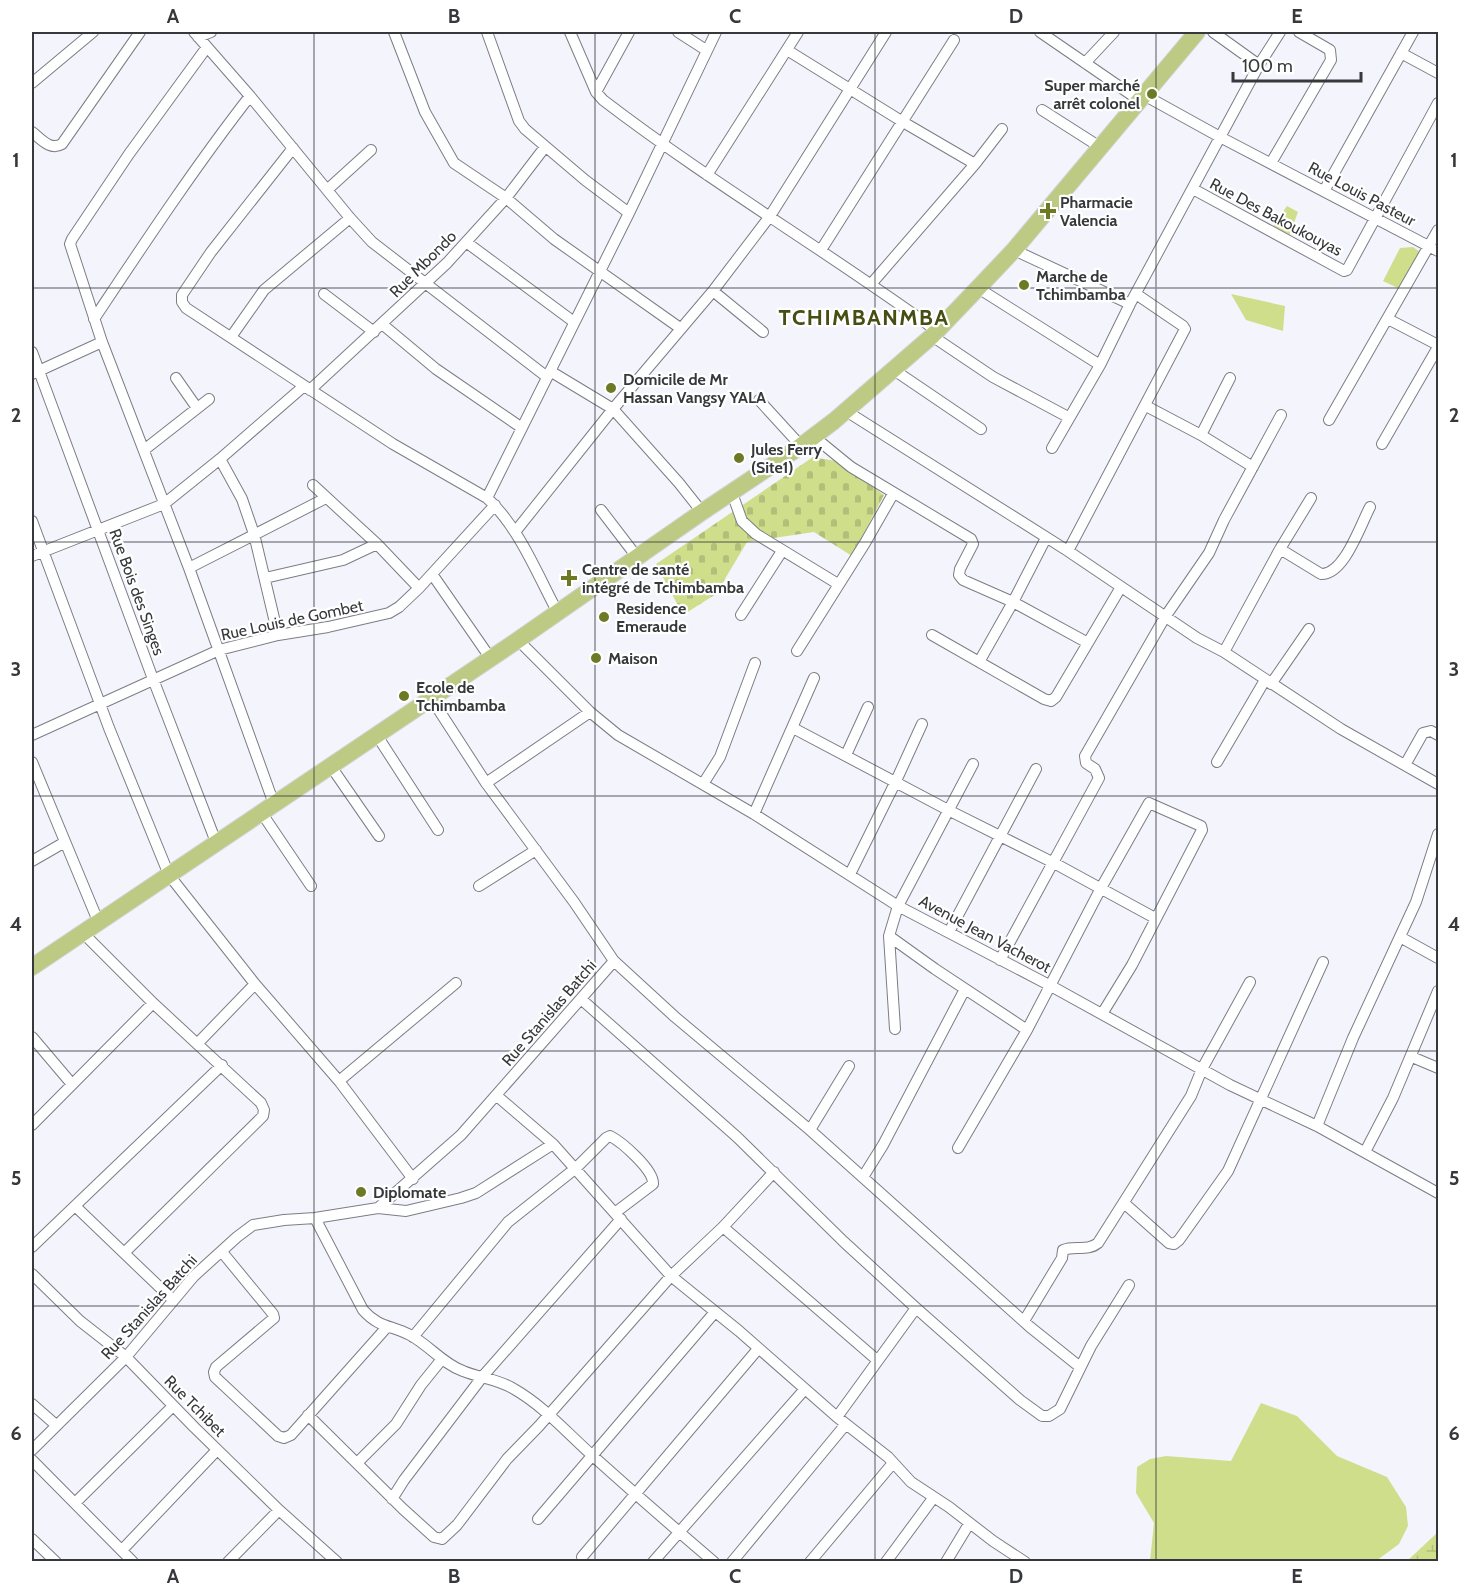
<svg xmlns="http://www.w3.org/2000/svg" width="1470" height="1593" viewBox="0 0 1470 1593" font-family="Cabin,sans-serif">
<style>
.green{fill:#cfde8b}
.wetland{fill:url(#wetland-marsh)}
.cemetery{fill:url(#cemetery-stones)}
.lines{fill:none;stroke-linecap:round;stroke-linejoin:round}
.minor-casing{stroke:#7c7d85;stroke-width:12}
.highway-casing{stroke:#d3d3d4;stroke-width:18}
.minor{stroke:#fff;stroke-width:10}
.highway{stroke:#bdca84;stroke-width:16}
.grid{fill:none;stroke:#37383b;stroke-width:1.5;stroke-opacity:0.55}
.poi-dot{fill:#6e7925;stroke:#fff;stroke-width:2}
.labels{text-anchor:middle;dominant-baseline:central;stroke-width:4.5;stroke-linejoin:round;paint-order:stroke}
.poi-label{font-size:16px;font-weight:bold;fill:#37383b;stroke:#fff;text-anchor:start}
.street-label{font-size:16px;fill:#37383b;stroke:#fff}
.district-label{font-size:22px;font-weight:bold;letter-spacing:1.5px;fill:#464e14;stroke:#fff}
.neatline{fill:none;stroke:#37383b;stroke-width:2}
.grid-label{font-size:20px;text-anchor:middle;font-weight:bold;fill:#37383b}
</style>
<defs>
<pattern id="wetland-marsh" width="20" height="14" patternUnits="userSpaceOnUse" patternTransform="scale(1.5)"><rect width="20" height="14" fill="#cfde8b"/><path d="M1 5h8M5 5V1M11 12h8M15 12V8" fill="none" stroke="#b2bf79"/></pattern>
<pattern id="cemetery-stones" width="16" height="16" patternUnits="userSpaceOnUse" patternTransform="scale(1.5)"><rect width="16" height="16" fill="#cfde8b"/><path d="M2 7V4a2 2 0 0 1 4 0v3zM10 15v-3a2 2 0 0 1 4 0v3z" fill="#b2bf79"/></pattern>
</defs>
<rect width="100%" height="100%" fill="#f4f4fd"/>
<path class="green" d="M1287,206l11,6 -10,27 -17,-10z
M1413,247l10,7 -21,36 -19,-9 17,-33z
M1231,294l54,12 -2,25 -37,-11z
M1261,1403l36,13 40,40 50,21 19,30 2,19 -9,18 -23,17h-226l4,-38 -18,-30 1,-26 13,-8 16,-3 65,5z"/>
<path class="wetland" d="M1438,1532v29h-31z"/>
<path class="cemetery" d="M813,457l23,4 48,34 -32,61 -38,-24 -67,10 -31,52 -33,21 -27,-51z"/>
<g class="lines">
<g class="minor-casing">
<path id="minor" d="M194,32l56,64 100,122 22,24 175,135
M394,32l31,80 29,51 52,35 48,41 126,89
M487,32l32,89 6,8 60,51 44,33
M570,32l26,60 7,8c107,82 224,151 334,231
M678,32l28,18
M1040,32l99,68
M1213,32l46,33
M198,37l13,-5
M207,47l-78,107 -57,85 -2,5 32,98 87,226 85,236
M787,50l116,72 72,42
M1401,53l37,20
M1085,63l29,-31
M32,83l61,-51
M596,92l33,-60
M1144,95l76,42 218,114
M1042,110l58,37
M32,132c9,7 18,19 30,12l78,-112
M293,148l-82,104 -29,43v7l4,6 207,136 94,54c32,29 51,78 71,115
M1271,163l60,-103 -1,-10 -31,-18
M707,175l91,-143
M1193,189l151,82 3,-1 91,-167
M327,190l44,-40
M1324,191l89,-159
M466,242l108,80
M821,250l133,-210
M1014,250l116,54
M872,283l103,-119 27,-35
M978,288l122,77
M713,291l50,41
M324,294l50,38
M94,319c50,-75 100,-151 156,-223
M1388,319l50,26
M382,324l54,45 86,59
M932,336l61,41 75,40
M231,337l33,-47 86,-72
M32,352l121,327 63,163
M894,370l87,59
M550,371l63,38 66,74 23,29
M32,374l70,-32
M176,378l21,30
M310,390l137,-127 59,-65 39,-51
M759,400l42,46
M1146,406l55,29 52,32
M846,411l222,140 129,87 27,14 117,77 97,55
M1329,420l109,-190
M1201,435l29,-57
M813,436l38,31 120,72 2,5 -13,25 -1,6 4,5 50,22 75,41
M1382,444l56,-97
M1052,448l48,-83 30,-61 129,-239 21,-33
M144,450l65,-51
M220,459l22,40 12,35 24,101
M313,485l64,59 42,44
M732,493l10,28 14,13 82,50
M487,498l142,-285 87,-181
M601,510l36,47
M32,521l77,207 60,147 86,109 84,97 74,98
M515,532l98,-123 100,-118 57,-75 116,-184
M1280,549l41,25c23,1 39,-48 49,-67
M1068,551l117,-222 -2,-3 -47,-32
M32,556l132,-52 56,-45 84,-73
M189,568l137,-70
M432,574l59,85
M265,578l78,-18 34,-16
M741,615l41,-64
M932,635l112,64 7,2 5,-4 65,-110
M518,640l72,72 28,23 136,79 144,92 153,80 179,99 87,41 121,67
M797,651l68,-108 28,-49
M1224,652l56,-103 31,-51
M979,662l34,-60 33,-64
M1271,684l38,-55
M431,698l55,85 88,119 40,59 61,56 135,113 220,197 50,40
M793,728l157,83 104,52 101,55
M376,734l62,96
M32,735l187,-85 59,-15 50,-8 61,-14 10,-6 20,-19 76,-83
M846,755l22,-48
M32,762l66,159
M1217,762l48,-82
M330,765l49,71
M1405,765l18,-32 8,-2 7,4
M486,783l104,-71
M703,784l17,-27 35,-94
M261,812l50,74
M754,814l60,-136
M32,861l33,-19
M850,874l46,-93 26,-57
M479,886l57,-36
M82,932l71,71 108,100 3,7 -1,6 -139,137
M949,932l87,-163
M889,936l46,33 92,61
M1400,937l38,21
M1000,960l99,-182 -4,-9 -9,-6 -1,-7 80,-139 44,-64 15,-33 57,-105
M581,999l156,138 107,105 72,66 104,92 22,16h7l11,-7 31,-63 38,-61
M895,1029l-6,-93 9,-30 75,-142
M32,1037l39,46
M197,1044l58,-60
M1412,1057l26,11
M339,1081l117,-98
M497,1096l56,48 118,132 68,55 98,86 51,40 23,25 38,25 44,34 32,21
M32,1125l121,-122
M1317,1126l36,-88 63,-136 22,-68
M810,1130l39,-64
M958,1148l69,-118 74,-142 48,-85 52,23 1,4 -70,135 -30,49
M1365,1152l28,-54 45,-107
M863,1177l20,-32 82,-156
M1124,1203l45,40 5,1 5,-4 49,-69 95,-209
M75,1206l98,94
M378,1208l83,-73 153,-174
M315,1218l48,92c16,18 28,15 47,25 19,10 33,29 53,36 17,7 35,8 51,18 30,17 54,45 80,68 39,35 79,70 120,105
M723,1227l154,133
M32,1247l190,-182
M222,1252l51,62 1,4 -58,49 -2,5 1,5 63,59 6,2 7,-3 96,-108
M32,1274l48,47 46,36 68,70 85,83 58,52
M1024,1321l38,-63 1,-8c12,-5 24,2 35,-7l93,-147 11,-27 48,-87
M413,1337l95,-115 68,-54 30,-30 4,-2c12,6 44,34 43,48l-37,28
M32,1404l24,21
M308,1415l95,94 31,28 8,2 15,-14 50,-66 32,-33 132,-150 52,-49 51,-55
M837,1417l79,-109
M32,1450l94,-93 68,-81 43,-39 16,-12 31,-5 31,-2 63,-10 28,3 55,-13 15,-5 77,-49
M32,1460l101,102
M358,1462l38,-38 25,-39 21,-26
M392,1499l12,-19 79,-104 138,-157
M75,1503l98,-97
M538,1519l177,-207
M32,1539l24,23
M123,1549l94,-99
M582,1557l176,-208
M228,1562l51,-52
M653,1562l152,-173
M732,1562l114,-138
M810,1562l83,-99
M886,1562l48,-65
M946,1562l23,-38"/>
</g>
<g class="highway-casing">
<path id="highway" d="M32,967l486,-327 184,-128 99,-66 33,-25 98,-85 46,-48 36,-38 183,-218"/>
</g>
<use href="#minor" class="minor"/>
<use href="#highway" class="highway"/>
</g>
<path class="grid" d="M314,32v1530M595,32v1530M875,32v1530M1156,32v1530M32,288h1406M32,542h1406M32,796h1406M32,1051h1406M32,1306h1406"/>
<g class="poi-dot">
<circle cx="1152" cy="94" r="6"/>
<path d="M1045 202h6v6h6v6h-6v6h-6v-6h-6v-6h6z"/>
<circle cx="1024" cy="285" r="6"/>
<circle cx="611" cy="388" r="6"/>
<circle cx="739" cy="458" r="6"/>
<path d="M566 569h6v6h6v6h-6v6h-6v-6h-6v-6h6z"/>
<circle cx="604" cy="617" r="6"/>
<circle cx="596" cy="658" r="6"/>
<circle cx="404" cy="696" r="6"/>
<circle cx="361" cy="1192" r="6"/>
</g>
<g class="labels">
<g class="poi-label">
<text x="1140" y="85" text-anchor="end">Super marché<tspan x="1140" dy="18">arrêt colonel</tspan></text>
<text x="1060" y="202">Pharmacie<tspan x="1060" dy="18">Valencia</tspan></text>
<text x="1036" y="276">Marche de<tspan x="1036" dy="18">Tchimbamba</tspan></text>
<text x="623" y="379">Domicile de Mr<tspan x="623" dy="18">Hassan Vangsy YALA</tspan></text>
<text x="751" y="449">Jules Ferry<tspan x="751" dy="18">(Site1)</tspan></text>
<text x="582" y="569">Centre de santé<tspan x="582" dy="18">intégré de Tchimbamba</tspan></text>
<text x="616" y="608">Residence<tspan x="616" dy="18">Emeraude</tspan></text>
<text x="608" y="658">Maison</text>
<text x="416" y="687">Ecole de<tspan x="416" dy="18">Tchimbamba</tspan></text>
<text x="373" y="1192">Diplomate</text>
</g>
<g class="street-label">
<text transform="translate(1362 194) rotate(28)">Rue Louis Pasteur</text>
<text transform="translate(1276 217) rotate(28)">Rue Des Bakoukouyas</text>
<text transform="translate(423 264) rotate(-45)">Rue Mbondo</text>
<text transform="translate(137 592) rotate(70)">Rue Bois des Singes</text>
<text transform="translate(292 620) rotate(-12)">Rue Louis de Gombet</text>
<text transform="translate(985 934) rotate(28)">Avenue Jean Vacherot</text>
<text transform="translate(549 1013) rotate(-49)">Rue Stanislas Batchi</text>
<text transform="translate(149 1307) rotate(-48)">Rue Stanislas Batchi</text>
<text transform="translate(195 1406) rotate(45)">Rue Tchibet</text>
</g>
<g class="district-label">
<text x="864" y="317">TCHIMBANMBA</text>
</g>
</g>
<rect width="1470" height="1593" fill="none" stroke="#ffffff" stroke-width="66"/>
<path d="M1233 72v9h128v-9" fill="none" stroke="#37383b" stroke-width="3"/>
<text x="1242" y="72" font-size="18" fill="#37383b" stroke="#ffffff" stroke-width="4.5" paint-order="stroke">100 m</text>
<rect x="33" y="33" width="1404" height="1527" class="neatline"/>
<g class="grid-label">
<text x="173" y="23">A</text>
<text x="454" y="23">B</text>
<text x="735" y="23">C</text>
<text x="1016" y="23">D</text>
<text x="1297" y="23">E</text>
<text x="16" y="167">1</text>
<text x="1454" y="167">1</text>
<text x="16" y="422">2</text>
<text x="1454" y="422">2</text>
<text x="16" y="676">3</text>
<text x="1454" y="676">3</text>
<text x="16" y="931">4</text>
<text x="1454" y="931">4</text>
<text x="16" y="1185">5</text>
<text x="1454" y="1185">5</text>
<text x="16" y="1440">6</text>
<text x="1454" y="1440">6</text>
<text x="173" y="1583">A</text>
<text x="454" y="1583">B</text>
<text x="735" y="1583">C</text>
<text x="1016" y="1583">D</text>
<text x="1297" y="1583">E</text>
</g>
</svg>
